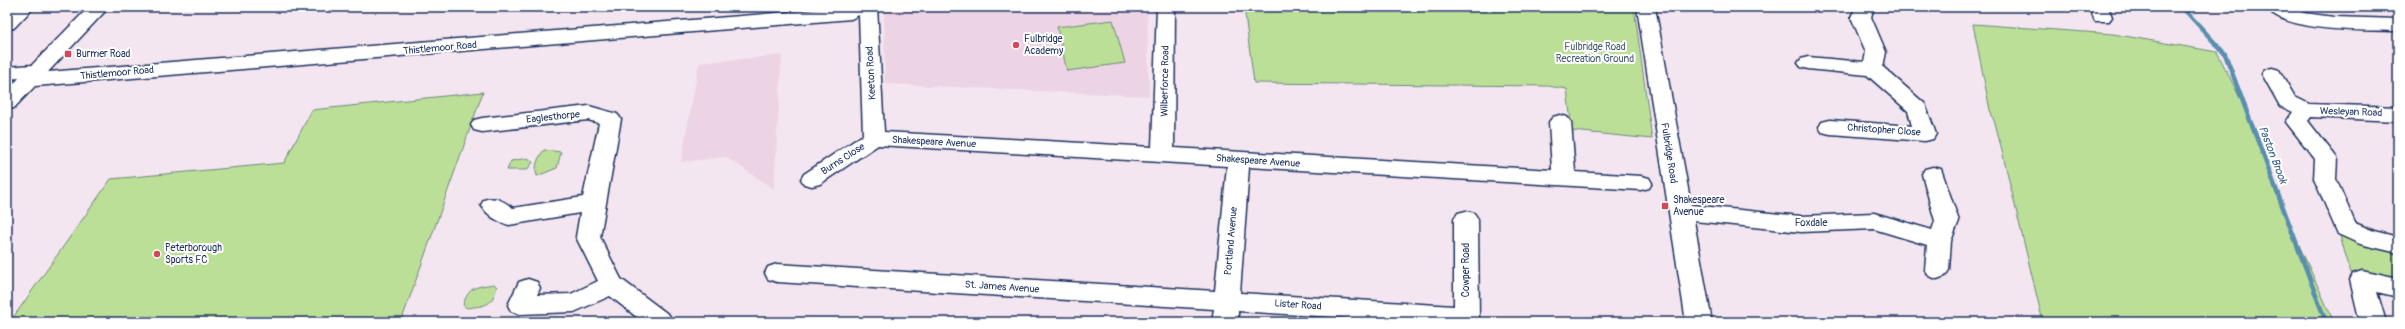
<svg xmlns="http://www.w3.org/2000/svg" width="2405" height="329" viewBox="0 0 2405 329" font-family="Pangolin,sans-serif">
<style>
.built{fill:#ecd4e5}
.green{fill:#bcdf98;stroke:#6c877b}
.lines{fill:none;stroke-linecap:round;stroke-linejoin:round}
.stream{stroke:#598eae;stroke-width:4.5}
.minor-casing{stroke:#1b2f5e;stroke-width:3}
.minor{fill:#fff;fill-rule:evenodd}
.poi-dot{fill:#d1495b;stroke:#fff;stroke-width:1.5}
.labels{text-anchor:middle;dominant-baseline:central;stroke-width:4;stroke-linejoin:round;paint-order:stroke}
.poi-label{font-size:10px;fill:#1b2f5e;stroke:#fff;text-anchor:start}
.park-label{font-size:10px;fill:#435b6c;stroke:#fff}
.street-label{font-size:10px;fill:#1b2f5e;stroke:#fff}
.water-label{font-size:11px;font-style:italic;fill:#3a5f86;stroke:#fff}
</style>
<rect width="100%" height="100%" fill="#f4e6f0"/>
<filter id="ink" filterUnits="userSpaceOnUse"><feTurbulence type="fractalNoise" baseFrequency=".025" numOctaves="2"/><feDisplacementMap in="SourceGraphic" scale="8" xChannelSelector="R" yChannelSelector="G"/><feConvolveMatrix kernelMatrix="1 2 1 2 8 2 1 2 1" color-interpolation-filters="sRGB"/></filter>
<g filter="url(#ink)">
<path class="built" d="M884,7h263l2,89 -264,-12z
M782,55l-8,134 -48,-32 -45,5 18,-99z"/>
<path class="green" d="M1244,7h390l18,132 -80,-8 -5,-42 -19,-3 -294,-3z
M1113,20l12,43 -58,8 -10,-44z
M1973,24l140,10 104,18 37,74 45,119 35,77h-291l-47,-196 -6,-16z
M483,92l-82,230h-391l101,-143 173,-16 28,-53z
M544,150l17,2 -4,16 -20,8c-3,-10 1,-18 7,-26z
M528,158l5,4 -6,8h-20l4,-9z
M2340,236l58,16v32l-47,-11z
M494,284l3,3c-6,20 -10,18 -30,21l-4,-3c6,-19 13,-18 31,-21z"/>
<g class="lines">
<path class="stream" d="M2182,7l43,47 101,268"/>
<g class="minor-casing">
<path id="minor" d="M14,7h20l-20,21 -7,2v-16z
M89,7h20l-61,65 803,-65 8,3v-3h18l7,125 268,15 5,-140h18l-1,141 378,22 -3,-48 4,-5 7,-2 7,2 4,5 4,50 66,4 8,2 3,5 -3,5 -8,2 -392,-23 -9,126 214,13v-87l4,-6 8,-2 8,2 4,6 1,103h-65l-176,-11v11h-26l2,-13 -437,-27 -9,-3 -3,-6 3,-6 9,-3 438,27 12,-125 -349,-21 -58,39 -8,2 -8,-2 -3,-5 3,-5 59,-39 -4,-120 -8,4 -816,67 -21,22 -7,1v-18l12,-13 -12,1v-12l25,-2z
M1637,7h18l36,198 110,11 73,-3 58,17 3,-9 -13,-47 3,-5 8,-2 8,2 18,52 -8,20 -2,29 -4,6 -8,3 -8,-3 -4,-6 2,-25 -53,-16 -73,3 -107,-11 18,101h-26z
M1856,7h18l-3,10 15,35 -3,15 42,37 11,30 -3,5 -8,2 -95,-7 -8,-2 -3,-5 3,-5 8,-2 82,6 -4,-15 -41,-36 -59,-6 -7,-2 -3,-4 3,-4 7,-2 56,5 2,-10 -15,-35z
M2090,7h18l4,10 -3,4h-14z
M2266,7h23l15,6 30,4 64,2v12c-30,-1 -114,2 -132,-24z
M2272,68l7,2 16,27 14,7 89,3v14l-87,-4 -3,4 29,37 -1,21 19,44 19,8 24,6v16l-38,-9 -22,-10 -24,-55 1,-20 -29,-37 7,-10 -13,-6 -18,-32 3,-4z
M589,106l28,8 4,5 -21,118 21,42 48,36 4,7h-30l-33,-26 -36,16 -54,2 -9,-3 -3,-6 11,-23 9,-3 9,3 3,6 -3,7 34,-1 27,-13 -22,-44 4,-24 -71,12c-11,-3 -22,-10 -28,-20l3,-5c12,-4 19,1 29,8l70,-11 16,-74 -11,-3 -106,12 -8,-2 -3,-5 3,-5 8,-2z
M2362,271l36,8v18l-21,-5 9,30h-26l-10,-42 3,-6z"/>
</g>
<use href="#minor" class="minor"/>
</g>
</g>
<g class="poi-dot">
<circle cx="1016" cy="45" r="4"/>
<rect x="64" y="50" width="8" height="8" rx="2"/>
<rect x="1661" y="202" width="8" height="8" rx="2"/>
<circle cx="157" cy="254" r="4"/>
</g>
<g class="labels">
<g class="poi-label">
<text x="1024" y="39">Fulbridge<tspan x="1024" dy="12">Academy</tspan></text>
<text x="76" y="54">Burmer Road</text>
<text x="1673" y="200">Shakespeare<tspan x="1673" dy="12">Avenue</tspan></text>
<text x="165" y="248">Peterborough<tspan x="165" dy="12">Sports FC</tspan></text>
</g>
<g class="park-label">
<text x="1595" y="47">Fulbridge Road<tspan x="1595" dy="12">Recreation Ground</tspan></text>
</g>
<g class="street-label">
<text transform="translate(440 48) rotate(-5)">Thistlemoor Road</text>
<text transform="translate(117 73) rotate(-5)">Thistlemoor Road</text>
<text transform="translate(871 73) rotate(-93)">Keeton Road</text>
<text transform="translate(1165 81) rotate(-89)">Wilberforce Road</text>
<text transform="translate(2351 112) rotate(2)">Wesleyan Road</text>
<text transform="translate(553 117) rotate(-6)">Eaglesthorpe</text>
<text transform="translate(1884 130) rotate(4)">Christopher Close</text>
<text transform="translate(934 142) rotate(3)">Shakespeare Avenue</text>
<text transform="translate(1669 153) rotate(81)">Fulbridge Road</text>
<text transform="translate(843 159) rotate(-33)">Burns Close</text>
<text transform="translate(1258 161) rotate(4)">Shakespeare Avenue</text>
<text x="1811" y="223">Foxdale</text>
<text transform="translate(1231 241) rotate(-85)">Portland Avenue</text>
<text transform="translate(1466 270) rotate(-90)">Cowper Road</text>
<text transform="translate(1002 287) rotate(4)">St. James Avenue</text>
<text transform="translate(1298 305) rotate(4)">Lister Road</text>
</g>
<g class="water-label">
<text transform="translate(2273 155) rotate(69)">Paston Brook</text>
</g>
</g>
<rect width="2405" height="329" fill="none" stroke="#fff" stroke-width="24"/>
<rect x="12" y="12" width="2381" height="305" fill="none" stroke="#1b2f5e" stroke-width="1.5" filter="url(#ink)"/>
</svg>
